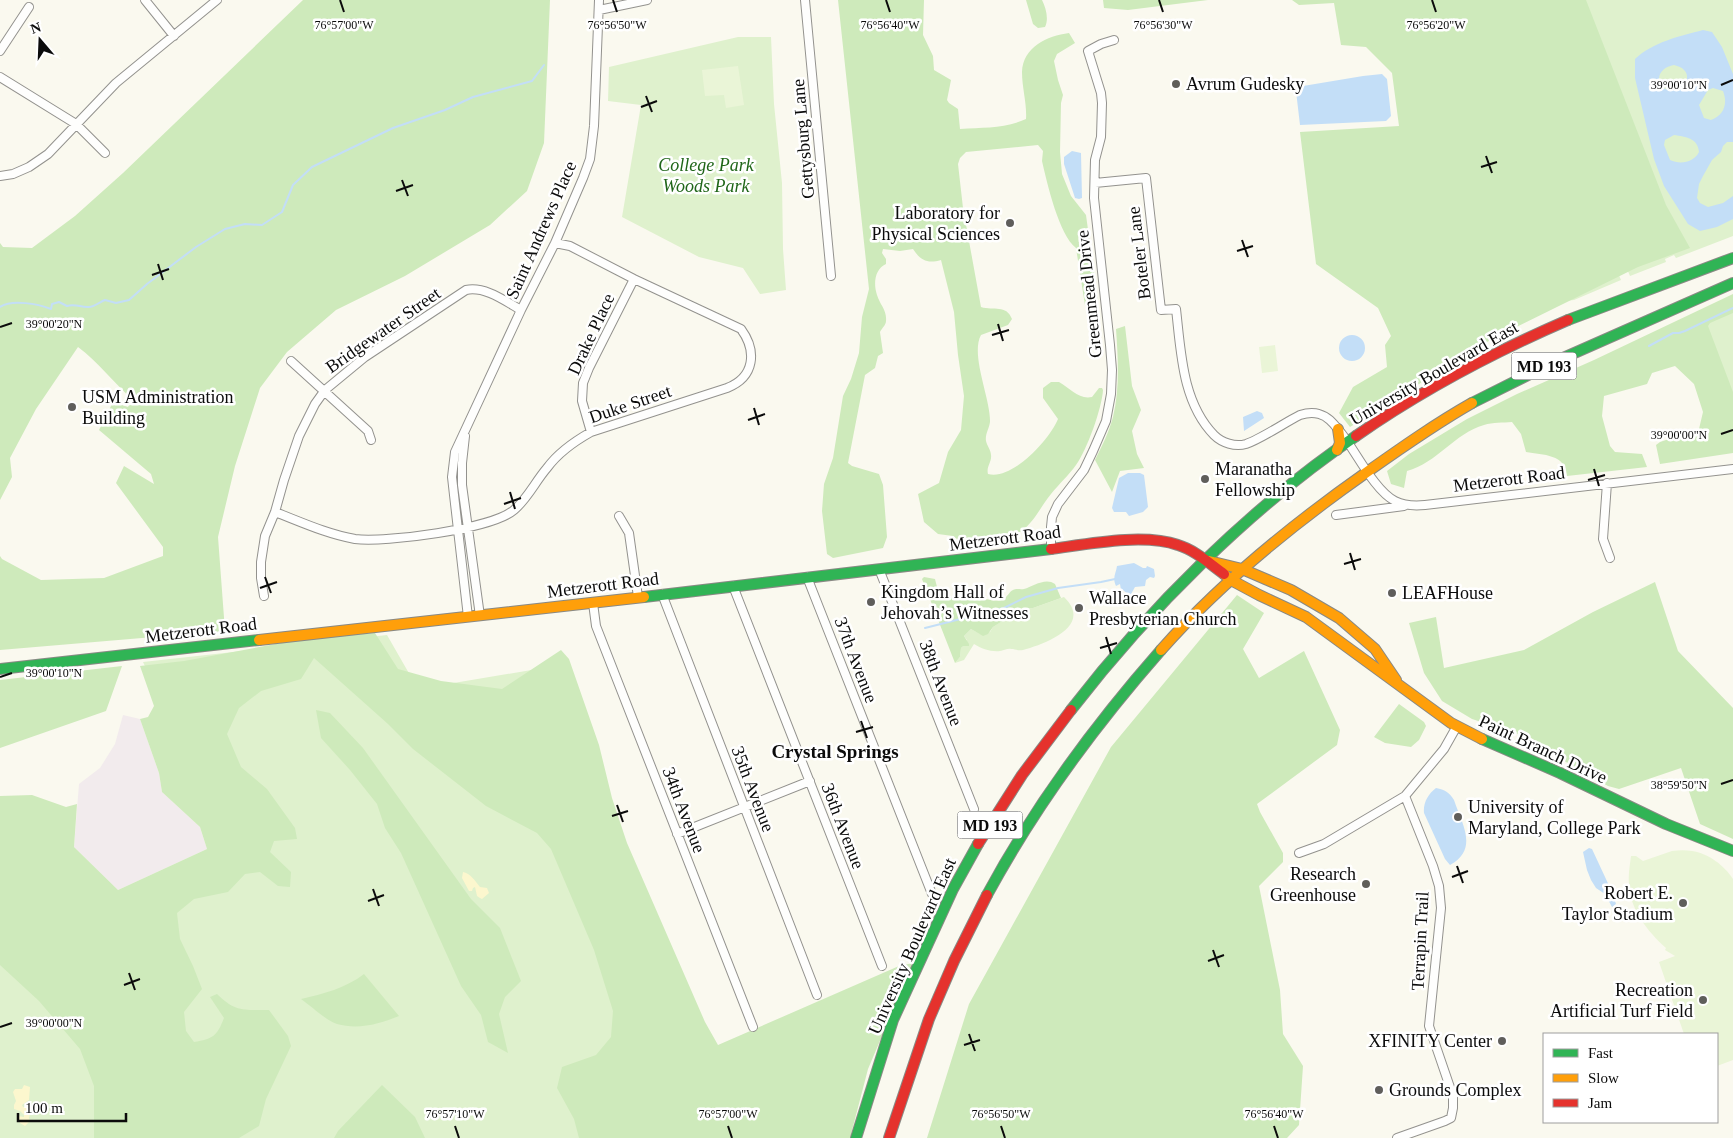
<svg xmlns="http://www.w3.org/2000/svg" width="1733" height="1138" viewBox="0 0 1733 1138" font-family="Georgia,serif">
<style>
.industrial{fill:#f2ebed}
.green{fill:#dff1cd}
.forest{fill:#ceeabb}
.sand{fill:#fcf7ce}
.pitch{fill:#eaf5d7}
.water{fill:#c3def7;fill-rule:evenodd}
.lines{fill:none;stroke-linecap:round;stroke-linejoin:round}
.stream{stroke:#c3def7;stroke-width:2}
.street-casing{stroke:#93928e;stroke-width:10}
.fast-casing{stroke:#898984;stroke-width:12}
.slow-casing{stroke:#898984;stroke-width:12}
.jam-casing{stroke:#898984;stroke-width:12}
.street{stroke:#fefefd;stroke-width:8}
.fast{stroke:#30b455;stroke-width:10}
.slow{stroke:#ff9f0a;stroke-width:10}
.jam{stroke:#e5322d;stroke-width:10}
.ticks{fill:none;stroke:#0b0b0b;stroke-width:2}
.poi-dot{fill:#5f5e5b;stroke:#fff;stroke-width:2}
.labels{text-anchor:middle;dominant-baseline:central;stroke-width:5;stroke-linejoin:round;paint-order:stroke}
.shield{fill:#fff;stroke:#545454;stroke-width:1}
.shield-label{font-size:16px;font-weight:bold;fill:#0b0b0b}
.poi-label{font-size:18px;fill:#0b0b0b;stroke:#fff;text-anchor:start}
.street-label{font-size:18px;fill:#0b0b0b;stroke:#fff}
.park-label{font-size:18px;font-style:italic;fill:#206619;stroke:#fff}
.neighbourhood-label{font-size:19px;font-weight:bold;fill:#0b0b0b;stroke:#fff}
.ticks-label{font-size:12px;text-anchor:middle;fill:#0b0b0b;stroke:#fff;stroke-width:5;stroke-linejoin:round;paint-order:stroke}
</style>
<rect width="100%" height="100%" fill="#faf9ef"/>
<path class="industrial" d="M123,715l17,4 19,54 3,19 38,35 7,22 -89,41 -44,-43 5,-63 21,-16 15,-24z"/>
<path class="green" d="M1558,0h175v236l-57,22 -2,-3 -9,4 1,3 -36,14 -3,-7 -9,4 3,7 -47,20 -56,6 2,18 -100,55z
M738,37h33l3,67 8,79 1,66 3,41 -26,4 -17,-26 -44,-11 -77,-40 19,-112 -33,-4 1,-34z
M1733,306v97l-31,-81z
M1064,597c30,29 -19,47 -41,53 -5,1 -7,-1 -12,-1 -3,-1 -8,2 -11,2 -9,1 -18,-2 -26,-7l-10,16 -9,3 5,-6 1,-9 6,-8 -3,-4 7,-7 9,5 10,-2 3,-5 26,-17 14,-2z
M387,635l31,54 137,-23 149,384 115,88h-819v-187l230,-107 -87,-182z"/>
<path class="forest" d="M303,0h247l-6,143 -17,48 -37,34 -85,51 -69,34 -49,42 -27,36 -25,78 -17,71 7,94 -225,19v-94l2,3 39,21 63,-2 59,-22v-9l-47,-64 8,-17 30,18 -3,-10 -52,-44 14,-28 15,5 4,-8c-19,-17 -34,-37 -54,-52l-42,62 -26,49 2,19 -12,23v-257l3,4 29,1 43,-32 48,-43z
M838,0h86l-1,35 10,21 1,14 17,10 -4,20 2,3 9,6 2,20c24,-2 44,0 66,-10 1,-16 -4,-31 -4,-47 1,-25 25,-36 47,-39l6,10 -18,11 -3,7 4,19 5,15 -2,8 -1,49 2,22 9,22 15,19 12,87 -4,6 -5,1 -4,-4 -9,-57c-17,-13 -29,-65 -34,-87l1,-10 -5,-6 -72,7 -6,6 -2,6 5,44 18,99c13,4 25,-3 31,12l-4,6 -27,10c-11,20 10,65 9,87 -1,7 -5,12 -4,19 1,5 5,9 5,14 1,7 -5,12 -3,19 24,7 62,-35 70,-55l-15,-21v-10l8,-6h8c11,6 20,18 33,15l7,-9h3l1,2c-1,18 -16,60 -27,75 -7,10 -17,19 -25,29 -11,13 -16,28 -31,38 -16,10 -37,11 -55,13l-12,-9 -15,-2 -14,-12 -6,-28 21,-11 9,-31 13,-22 3,-34 -6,-41 -4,-43 -13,-52c-14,4 -21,0 -28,-11l-13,2 -17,-2 -1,4 4,6v5c-11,5 -13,19 -9,31 3,10 10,15 9,26 0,4 -4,7 -6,11l3,21 -5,3 -3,12 -10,7 -17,88 4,3 27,8 4,11 4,52 -4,11 -50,10 -6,-4 -5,-43 2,-27 9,-26 10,-62 8,-17 8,-26 3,-36 7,-28z
M1026,0h16c4,8 7,19 3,27l-7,1 -5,-4z
M1103,0h105l-80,10 -24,-2z
M1292,0h294l80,205 24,43 -52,19 -150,74 -138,86 -11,-14 14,-26 34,-20 -2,-22 6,-9 -13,-28 -62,-44 -16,-132 99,-6 -7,-53 -26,-26 -25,-2 -7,-42 -35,2z
M1733,294v19l-23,10 -2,3 25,66v61l-73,11 -4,-19 4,-3 39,-13 4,-17 -9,-28 -19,-18 -23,7 -5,11 -43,12 -2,20 8,30 5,6 27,2 5,13 -80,9c-1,-22 -24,-21 -41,-24l-5,-18 -9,-12c-9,1 -19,0 -28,3 -29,8 -47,38 -77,46l-3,17 -13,-4 -4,-13 22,-17 58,-35 50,-25 77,-34z
M1125,326l7,60 9,24 -9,21 5,23 7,14 -24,3 -8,21 -17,-32c7,-14 14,-28 18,-43 7,-29 5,-59 3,-88z
M924,577l11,2 5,20 37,-4c6,4 21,8 27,4 4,-3 5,-7 9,-9 4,-2 7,0 11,-1 9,-3 22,-12 31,-5l6,14 -28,10 -14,2 -6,7 -12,5 -8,5 -5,7 -5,2 -12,-7 -7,7 5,8v2h-6l-2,2 -1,9 -5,6 -33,-84z
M1655,582l23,69 55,57v131l-33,-15 -19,-56 -62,21 -11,-3 -39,-22 -38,-26 -59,-19 -30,-18 -18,-28 -15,-50 27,-6 8,51 80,-18 69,-38z
M1237,595l27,18 -21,36 16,29 45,-27 36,79 -3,15 -80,59 3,8 23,41v9l-24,24 21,104 3,44 20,32 -4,59 -12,13h-360l42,-134 142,-257z
M375,633l23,36 43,12 61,8 59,-39 8,9 30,86 13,53 15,45 78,179 13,23 181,-79 14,-3 -45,106 -18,69h-271l-5,-19 -17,-31 5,-21 34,-12 15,-18 2,-26 -19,-61 -43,-101 -14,-16 -51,-27 -73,-57 -25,-25 -74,-66 -13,21 -40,12 -22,17 -12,26 14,33 26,22 28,39 2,11 -23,2 -4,11 21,20 -1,15 -12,-1 -18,-14 -15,2 -17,18 -34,7 -17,14 3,26 13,27 9,23 -18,23 2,19 8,11c19,-3 23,-6 30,-24l-14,-21 7,-3c18,18 27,16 52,16l19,26 3,10 -25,53 -7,27 -20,12h-145v-52l-14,-37 -41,-48 -39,-36v-169l32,-1 34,12 11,-3 -3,43 44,43 89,-41 -7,-22 -38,-35 -3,-19 -19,-54 8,-2 6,-11 -14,-40 44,-5 124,-23z
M122,666l-16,45 -106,37v-68z
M1399,704l25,18 2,4 -7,14 -8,7 -26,-4 -11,-6z
M316,710l14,3 33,35 108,151 29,29 21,53 -16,16 -6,17 9,39 -20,-11 -7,-27 -20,-29 -60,-133 -16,-25 -8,-24 -27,-34 -29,-32z
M364,974l35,42c-19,8 -41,14 -62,8 -10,-3 -26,-18 -36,-25 22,-5 45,-11 63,-25z
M382,1085l33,32 10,21h-91l4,-7z"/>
<path class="sand" d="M463,872c7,1 13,10 17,15l7,1 2,5 -7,6 -2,-1 -3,-2 -2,-9 -2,1 -1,3h-3l-7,-13z
M24,1085l6,2 -1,13 -7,5 1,2h9l-3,11 1,3 -5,5 -5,-3 -3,-5 1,-2 6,1v-2l-4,-4 -6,-2v-4l2,-4 -3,-9 2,-3h7z"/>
<path class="pitch" d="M738,66l6,39 -18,3 -2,-13 -19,1 -3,-26z
M1275,345l3,26 -16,2 -3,-26z
M1672,851c7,-1 14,-1 20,0 16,2 33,15 41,28v181l-16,6v-32h-33l-25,-72 16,-6 -10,-6 1,-2c-19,-17 -36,-39 -37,-64 -1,-10 1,-19 2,-28h5l7,5z"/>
<path class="water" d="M1703,30l9,2 10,15 11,27v68h-6l-4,4 -2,6 -9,8 -9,16 -4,8 -2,14 3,5 8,4 15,-4 10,-7v23l-16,8 -17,4 -12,-7 -24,-38 -10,-27 -19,-81v-19c18,-17 45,-23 68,-29zM1674,65c23,5 13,29 -9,24 -12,-10 -4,-22 9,-24zM1713,88l10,3c5,13 1,24 -12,29l-7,-2 -5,-13 9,-15zM1674,135c12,2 24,3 25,17 -5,10 -18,13 -29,8l-6,-15 1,-5z
M1382,74l5,5 4,37 -5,5 -86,4 -4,-34 7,-5 60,-10z
M1072,151l9,2 1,45 -3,1 -4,-1 -11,-34v-7z
M1339 348a13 13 0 1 1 26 0a13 13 0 1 1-26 0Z
M1257,411l5,2 2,5 -20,13 -1,-14z
M1128,473h12l4,2 4,32 -5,5 -14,4 -3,-4h-12l-2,-4 7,-30z
M1134,563l9,5h3l1,-2 7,3 1,7 -1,2 -4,-1 -4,3 -1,6 -10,1 -5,9 -7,-6h-2l-1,-6 -4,2c-4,-8 0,-13 1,-20z
M1436,788c9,2 13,4 18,12 8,24 25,49 -4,65l-5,-6 -21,-46c-1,-10 4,-19 12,-25z
M1589,848l3,1 20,43 4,12 -4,3 -7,-13 -9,-6 -5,-8 -4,-10 -4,-18z"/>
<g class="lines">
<path class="stream" d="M0,307c12,-8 38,-3 51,2l1,-5 7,-2 8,4c9,-3 14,2 22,1 5,0 11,-5 16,-7l11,3 13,-3 18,-16 49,-37 29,-18 20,-5 17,1 20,-13 11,-27 19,-18 81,-39 52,-18 28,-13 59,-16 12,-16
M1649,346l24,-13h6l6,-2 48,-23
M925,628l79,-20 22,-11 32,-9 43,-6 14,-3"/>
<g class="street-casing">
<path id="street" d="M145,0l29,36
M805,0l26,276
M599,10l48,-10
M0,51l29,-44
M0,77l76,47 29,29
M0,176l13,-2 16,-7 19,-13 68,-71 101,-83
M1095,183l51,-5 15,132 15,-1c5,43 6,93 38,126 8,8 21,12 32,9 15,-5 38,-21 54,-29 6,-2 13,-3 19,-1 11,3 16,12 23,20 14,18 33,57 53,67 10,5 20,5 30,4l308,-36
M291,361l77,70 3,9
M591,432l-9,-31 1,-18 6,-15 45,-89
M465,436l-3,27v22l18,131
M1607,483l-4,56 7,19
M275,512c26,10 52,22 80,27 30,4 137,-10 159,-29 14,-12 21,-28 33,-42 11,-15 28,-27 44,-36l136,-44c28,-11 30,-37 14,-59l-107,-50 -64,-33 -15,-3
M1336,515l68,-9
M619,516l10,17 9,64
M1051,549v-22l1,-10 6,-13 26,-34 9,-19 13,-30 5,-27 1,-24 -2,-25 -16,-147 1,-38 6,-23 1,-34 -1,-10 -13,-42 13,-7 13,-4
M879,569l95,240
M807,577l125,317
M733,586l149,380
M662,594l155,401
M264,596l-3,-18v-16l4,-26 10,-24 9,-32 15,-44 16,-32 10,-14 40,-33 101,-67c19,-4 39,11 55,20
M593,603l3,23 157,401
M468,617l-14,-122 -2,-18 3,-25 66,-142 34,-67 28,-65 7,-19 4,-33 5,-126
M677,834l133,-53
M1299,853l25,-9 81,-48
M1397,1138l48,-17 6,-3 2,-10v-12l-24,-70 12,-118 -2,-22 -6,-20 -28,-70 39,-47 13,-23"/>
</g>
<g class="fast-casing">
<path id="fast" d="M1568,320l165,-62
M1472,403l82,-41 179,-79
M644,597l407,-48
M0,669l259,-29
M1071,710c78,-101 179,-202 285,-274
M1482,739l78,34 106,51 67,27
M987,895c47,-87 109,-171 174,-245
M856,1138l37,-118 60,-131 25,-45"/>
</g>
<g class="slow-casing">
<path id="slow" d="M1337,450l3,-7 -2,-14
M1209,561l33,8 49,21 48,28 36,31 21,31
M1224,574l7,6 28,15 47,22 145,106 31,16
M259,640l385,-43
M1161,650c61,-69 132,-126 206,-178 34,-24 68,-48 105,-69"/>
</g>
<g class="jam-casing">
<path id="jam" d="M1356,436c66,-46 138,-84 212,-116
M1051,549c37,-5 92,-16 127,-4 17,5 32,19 46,29
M978,844l44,-69 49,-65
M889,1138l40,-119 25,-58 33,-66"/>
</g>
<use href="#street" class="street"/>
<use href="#fast" class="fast"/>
<use href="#slow" class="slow"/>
<use href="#jam" class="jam"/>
</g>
<path class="ticks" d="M340,0l4,12M613,0l4,12M886,0l4,12M1159,0l4,12M1432,0l4,12M1721,85l12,-5M646,96l6,16M641,107l16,-6M1486,156l6,17M1481,167l16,-5M402,180l6,16M396,191l17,-6M1242,240l6,17M1237,251l16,-5M158,264l5,16M152,275l17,-6M998,324l5,17M0,327l12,-4M992,335l17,-5M754,408l5,17M748,420l17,-6M1721,434l12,-4M1594,469l5,17M1588,480l17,-5M510,492l5,17M504,504l17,-6M1350,553l5,17M1344,564l17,-5M265,577l6,16M260,588l17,-6M1106,637l5,17M1100,648l17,-5M0,677l12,-4M861,721l6,17M856,732l17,-5M1721,784l12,-4M617,805l6,17M612,816l16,-5M1457,866l6,17M1452,877l16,-6M373,889l6,17M368,901l16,-6M1213,950l6,17M1208,961l16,-6M129,973l6,17M124,985l16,-6M0,1027l12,-4M969,1034l6,17M964,1045l16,-5M455,1126l4,12M728,1126l4,12M1001,1126l4,12M1274,1126l4,12"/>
<g class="poi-dot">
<circle cx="1176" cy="84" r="5"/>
<circle cx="1010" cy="223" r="5"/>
<circle cx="72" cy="407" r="5"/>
<circle cx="1205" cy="479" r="5"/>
<circle cx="1392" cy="593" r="5"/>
<circle cx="871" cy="602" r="5"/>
<circle cx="1079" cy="608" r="5"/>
<circle cx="1458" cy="817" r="5"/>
<circle cx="1366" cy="884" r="5"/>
<circle cx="1683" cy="903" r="5"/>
<circle cx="1703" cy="1000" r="5"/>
<circle cx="1502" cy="1041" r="5"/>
<circle cx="1379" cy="1090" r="5"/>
</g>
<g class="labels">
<g class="shield">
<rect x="1511.5" y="352.5" width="65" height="27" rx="4"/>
<rect x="957.5" y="811.5" width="65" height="27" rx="4"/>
</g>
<g class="shield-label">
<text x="1544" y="366">MD 193</text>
<text x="990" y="825">MD 193</text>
</g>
<g class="poi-label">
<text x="1186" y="84">Avrum Gudesky</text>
<text x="1000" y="213" text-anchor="end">Laboratory for<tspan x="1000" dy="21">Physical Sciences</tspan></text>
<text x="82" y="397">USM Administration<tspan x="82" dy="21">Building</tspan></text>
<text x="1215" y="469">Maranatha<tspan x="1215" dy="21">Fellowship</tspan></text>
<text x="881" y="592">Kingdom Hall of<tspan x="881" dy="21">Jehovah’s Witnesses</tspan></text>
<text x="1402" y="593">LEAFHouse</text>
<text x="1089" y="598">Wallace<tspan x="1089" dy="21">Presbyterian Church</tspan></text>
<text x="1468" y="807">University of<tspan x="1468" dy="21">Maryland, College Park</tspan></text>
<text x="1356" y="874" text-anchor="end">Research<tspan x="1356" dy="21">Greenhouse</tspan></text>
<text x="1673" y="893" text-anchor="end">Robert E.<tspan x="1673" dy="21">Taylor Stadium</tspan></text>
<text x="1693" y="990" text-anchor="end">Recreation<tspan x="1693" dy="21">Artificial Turf Field</tspan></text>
<text x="1492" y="1041" text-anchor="end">XFINITY Center</text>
<text x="1389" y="1090">Grounds Complex</text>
</g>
<g class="street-label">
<text transform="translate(803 139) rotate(-95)">Gettysburg Lane</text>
<text transform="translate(541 230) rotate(-66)">Saint Andrews Place</text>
<text transform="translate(1139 253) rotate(-97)">Boteler Lane</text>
<text transform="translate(1089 294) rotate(-96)">Greenmead Drive</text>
<text transform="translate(383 330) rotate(-35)">Bridgewater Street</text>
<text transform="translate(591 334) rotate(-65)">Drake Place</text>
<text transform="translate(1434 373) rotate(-30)">University Boulevard East</text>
<text transform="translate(630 404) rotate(-19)">Duke Street</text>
<text transform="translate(1509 479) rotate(-7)">Metzerott Road</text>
<text transform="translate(1005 538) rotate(-7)">Metzerott Road</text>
<text transform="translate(603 585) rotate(-7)">Metzerott Road</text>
<text transform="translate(201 630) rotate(-7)">Metzerott Road</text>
<text transform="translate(856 660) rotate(69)">37th Avenue</text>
<text transform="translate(941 683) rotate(69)">38th Avenue</text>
<text transform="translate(1543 749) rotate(25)">Paint Branch Drive</text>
<text transform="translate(753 789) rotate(69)">35th Avenue</text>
<text transform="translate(684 810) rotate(69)">34th Avenue</text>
<text transform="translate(843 826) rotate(69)">36th Avenue</text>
<text transform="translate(1420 941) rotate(-87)">Terrapin Trail</text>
<text transform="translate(912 946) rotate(-66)">University Boulevard East</text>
</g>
<g class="park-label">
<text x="706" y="165">College Park<tspan x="706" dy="21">Woods Park</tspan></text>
</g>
<g class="neighbourhood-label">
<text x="835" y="751">Crystal Springs</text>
</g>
</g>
<g class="ticks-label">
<text x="344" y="29">76°57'00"W</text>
<text x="617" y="29">76°56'50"W</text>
<text x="890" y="29">76°56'40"W</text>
<text x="1163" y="29">76°56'30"W</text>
<text x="1436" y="29">76°56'20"W</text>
<text x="1679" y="89">39°00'10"N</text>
<text x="54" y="328">39°00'20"N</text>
<text x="1679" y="439">39°00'00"N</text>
<text x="54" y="677">39°00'10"N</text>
<text x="1679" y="789">38°59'50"N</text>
<text x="54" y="1027">39°00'00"N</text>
<text x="455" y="1118">76°57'10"W</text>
<text x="728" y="1118">76°57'00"W</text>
<text x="1001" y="1118">76°56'50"W</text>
<text x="1274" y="1118">76°56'40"W</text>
</g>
<rect x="1543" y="1033" width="175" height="90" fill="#ffffff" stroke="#9d9d9d"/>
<rect x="1553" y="1049" width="25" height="8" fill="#30b455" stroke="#9d9d9d"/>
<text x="1588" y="1058" font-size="15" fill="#0b0b0b">Fast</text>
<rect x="1553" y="1074" width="25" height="8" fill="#ff9f0a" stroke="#9d9d9d"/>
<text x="1588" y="1083" font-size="15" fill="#0b0b0b">Slow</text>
<rect x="1553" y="1099" width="25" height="8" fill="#e5322d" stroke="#9d9d9d"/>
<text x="1588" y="1108" font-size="15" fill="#0b0b0b">Jam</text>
<g transform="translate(40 40) rotate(341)" stroke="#ffffff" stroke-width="4" paint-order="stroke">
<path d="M0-4L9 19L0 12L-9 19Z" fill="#0b0b0b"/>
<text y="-8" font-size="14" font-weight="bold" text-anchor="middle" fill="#0b0b0b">N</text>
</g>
<path d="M18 1113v8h108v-8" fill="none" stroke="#0b0b0b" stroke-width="2.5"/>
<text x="25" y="1113" font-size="15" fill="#0b0b0b" stroke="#ffffff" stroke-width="4" paint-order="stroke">100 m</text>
</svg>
